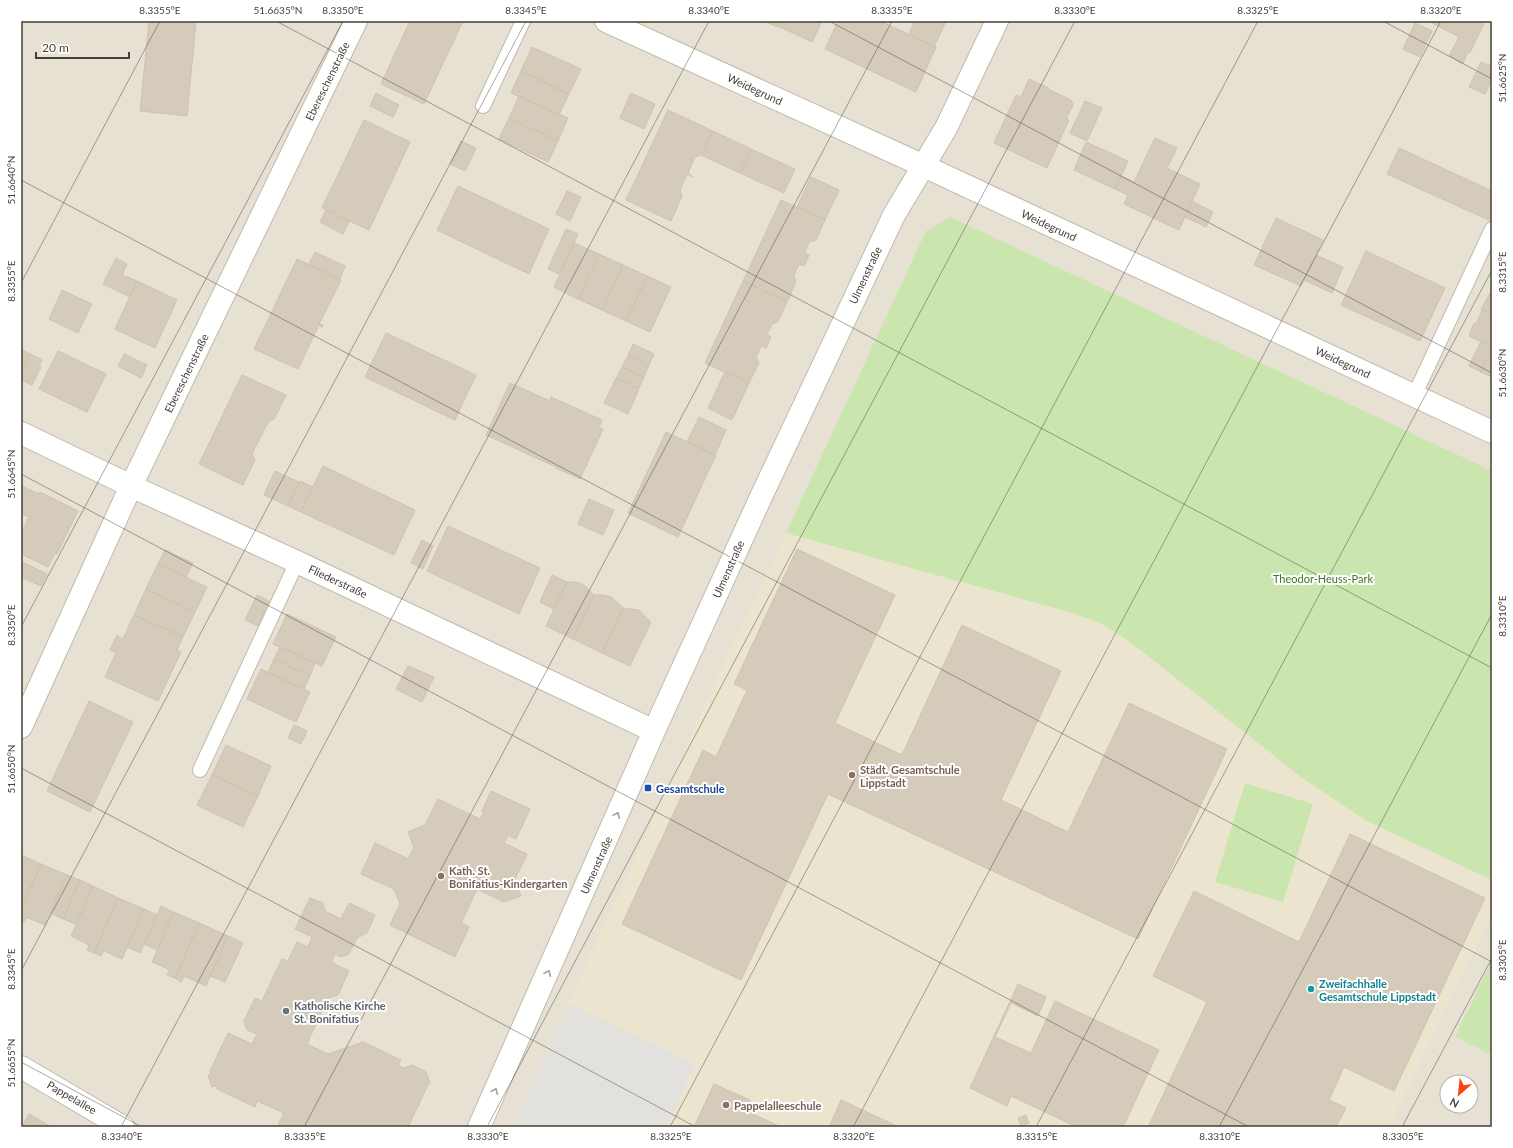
<svg xmlns="http://www.w3.org/2000/svg" width="1513" height="1148" viewBox="0 0 1513 1148" font-family="Lato,sans-serif">
<style>
.residential{fill:#e6e1d3;fill-rule:evenodd}
.education{fill:#ebe5cf}
.green{fill:#cae6ae}
.parking{fill:#e3e1dd}
.building{fill:#d4cbba;stroke:#cec3ae}
.lines{fill:none;stroke-linecap:round;stroke-linejoin:round}
.service-casing{stroke:#c0baaa;stroke-width:16}
.minor-casing{stroke:#c0baaa;stroke-width:24}
.service{stroke:#fff;stroke-width:14}
.minor{stroke:#fff;stroke-width:22}
.oneway{stroke:#a29f9a}
.ticks{fill:none;stroke:#443f35;stroke-width:1;stroke-opacity:0.45}
.education-dot{fill:#8d6e63;stroke:#fff;stroke-width:1.5}
.transit-dot{fill:#1a4fb4;stroke:#fff;stroke-width:1.5}
.culture-dot{fill:#0f9aa8;stroke:#fff;stroke-width:1.5}
.worship-dot{fill:#6b7280;stroke:#fff;stroke-width:1.5}
.labels{text-anchor:middle;dominant-baseline:central;stroke-width:4;stroke-linejoin:round;paint-order:stroke}
.street-label{font-size:11px;fill:#443f35;stroke:#fff}
.park-label{font-size:11px;fill:#417529;stroke:#fff}
.education-label{font-size:11px;font-weight:bold;fill:#785e54;stroke:#fff;text-anchor:start}
.transit-label{font-size:11px;font-weight:bold;fill:#164399;stroke:#fff;text-anchor:start}
.culture-label{font-size:11px;font-weight:bold;fill:#0d838f;stroke:#fff;text-anchor:start}
.worship-label{font-size:11px;font-weight:bold;fill:#5b616d;stroke:#fff;text-anchor:start}
.neatline{fill:none;stroke:#443f35;stroke-width:1.5}
.ticks-label{font-size:10px;text-anchor:middle;fill:#443f35}
</style>
<rect width="100%" height="100%" fill="#f2efe5"/>
<path class="residential" d="M21,21h1471v1106h-1471zM1447,1082h24v24h-24z"/>
<path class="education" d="M786,533l290,81 28,11 25,16 172,136 66,44 125,59v34l-103,213h-877l207,-453z"/>
<path class="green" d="M950,217l542,254v409l-125,-59 -66,-44 -172,-136 -25,-16 -28,-11 -290,-81 140,-302z
M1245,783l68,21 -30,98 -68,-20z
M1492,960v95l-37,-18z"/>
<path class="parking" d="M569,1004l126,60 -29,63h-154z"/>
<path class="building" d="M149,21h47l-9,95 -47,-5z
M410,21h53l-39,83 -43,-20z
M764,21h16l-3,6z
M780,21h42l-10,21 -34,-16z
M838,21h42l56,26 -20,45 -91,-43z
M915,21h31l-12,26 -25,-13z
M1433,21h52l-15,32 -2,-1 -5,12 -14,-8 10,-19 -27,-14z
M1415,23l17,8 -12,26 -17,-8z
M532,47l49,22 -12,25 -48,-23z
M1481,62l11,4v12l-7,16 -16,-7z
M521,71l48,23 -10,21 -48,-22z
M1029,79l20,9 -1,1 23,11 2,5 -7,14 3,1 -22,48 -53,-25 22,-48 5,2z
M376,93l23,12 -6,12 -23,-11z
M631,93l24,11 -11,25 -24,-11z
M519,96l49,22 -10,23 -49,-23z
M1085,101l17,7 -15,33 -17,-8z
M668,110l45,21 -12,24 -6,2 -7,16 5,4 -6,-3 -7,16 2,6 -11,25 -45,-21z
M509,118l49,23 -10,21 -49,-23z
M364,120l46,22 -41,88 -47,-22z
M713,131l38,18 -11,24 -39,-18z
M1155,138l22,10 -10,20 33,16 -21,46 -55,-26 4,-9 -13,-6 6,-13 13,6z
M461,141l15,7 -11,23 -15,-7z
M1086,142l42,19 -13,28 -41,-19z
M1399,148l93,43v27l-1,3 -104,-47z
M751,149l44,20 -11,24 -44,-20z
M811,177l28,13 -14,30 -28,-13z
M458,186l91,43 -20,45 -92,-44z
M567,191l14,6 -11,24 -14,-7z
M781,200l44,20 -9,20 -7,2 -4,11 4,2 -5,11 -5,-2 -5,11 2,7 -9,20 -44,-21z
M1192,201l21,11 -7,15 -21,-10z
M326,210l23,11 -6,13 -23,-12z
M1276,218l47,22 -22,46 -47,-21z
M566,229l12,5 -18,40 -12,-5z
M574,243l25,11 -21,45 -24,-12z
M1366,251l79,37 -25,53 -79,-36z
M315,252l30,14 -5,13 -31,-15z
M599,254l24,11 -21,45 -24,-11z
M1316,255l27,12 -11,26 -28,-13z
M116,258l11,6 -5,11 15,6 -7,16 -27,-13z
M297,259l44,21 -22,44 4,1 -1,2 -3,-2 -21,44 -44,-20z
M623,265l24,11 -21,45 -24,-11z
M647,276l24,11 -21,45 -24,-11z
M137,281l40,19 -22,48 -40,-19z
M743,281l44,21 -9,19 -6,3 -5,10 4,3 -5,11 -5,-2 -5,11 3,6 -10,20 -44,-20z
M62,290l30,14 -14,29 -29,-14z
M1492,290v24l-11,-5z
M1481,309l11,5v33l-23,-11 5,-13 2,1 6,-14z
M386,333l90,42 -21,45 -90,-43z
M1481,341l11,6v3l-11,22 -12,-6z
M633,344l21,10 -5,11 -21,-9z
M21,349l9,5 -9,19z
M1492,350v27l-11,-5z
M58,351l48,23 -19,38 -48,-23z
M30,354l12,6 -3,6 2,1 -9,18 -11,-5v-7z
M124,354l23,11 -6,13 -23,-12z
M628,356l21,9 -5,12 -22,-10z
M622,367l22,10 -5,11 -22,-10z
M725,372l24,11 -17,37 -24,-12z
M242,375l44,20 -12,24 -6,3 -16,32 3,6 -12,25 -44,-21z
M616,378l23,11 -11,25 -24,-11z
M510,383l40,18 1,-4 51,23 -3,7 4,2 -23,50 -24,-11v-1l-70,-32z
M699,417l27,13 -11,25 -28,-13z
M666,432l50,23 -38,82 -50,-24z
M323,466l92,44 -21,45 -93,-43z
M275,471l24,11 -11,24 -24,-11z
M300,481l13,6 -12,25 -13,-6z
M21,486l18,8 1,-2 38,19 -21,43 -2,-1 -7,14 -27,-13v-21l8,-16 -8,-3z
M589,499l25,11 -11,25 -25,-11z
M448,526l92,42 -21,46 -92,-43z
M422,540l11,6 -10,23 -12,-6z
M797,549l98,46 -60,128 67,32 60,-130 99,46 -60,129 67,32 61,-129 98,46 -89,190 -310,-145 -87,186 -119,-56 81,-174 13,7 31,-67 -13,-6z
M165,550l28,13 -7,14 -28,-13z
M23,562l24,12 -6,12 -20,-9v-11z
M158,564l49,23 -12,25 -49,-23z
M552,575l15,7 -13,27 -14,-7z
M567,582h9l7,2 11,11 -21,44 -27,-13z
M146,589l49,23 -12,25 -49,-22z
M257,595l12,6 -11,25 -13,-6z
M594,595h10l7,2 12,11 -21,45 -29,-14z
M623,608l16,2 12,12 -21,44 -28,-13z
M287,614l49,23 -14,29 -49,-22z
M134,615l49,22 -6,13 4,2 -23,49 -53,-24 11,-24 -6,-3 7,-15 6,4z
M280,647l35,16 -5,13 -36,-17z
M274,659l36,17 -6,13 -36,-17z
M408,666l26,11 -12,25 -26,-13z
M261,669l49,23 -14,30 -49,-23z
M89,701l44,21 -43,90 -43,-21z
M294,725l13,6 -6,13 -13,-6z
M226,745l45,21 -13,30 -46,-21z
M212,775l46,21 -15,31 -46,-22z
M491,791l39,18 -14,30 -8,-4 -4,8 23,11 -12,25 6,17 -17,6 -27,-13 -16,34 8,4 -14,30 -65,-32 10,-21 -6,-15 -33,-15 14,-31 33,16 6,-11 -6,-16 17,-7 13,-26 42,20 4,-7 -2,-1z
M1350,834l135,64 -91,193 -50,-24 -15,33 17,8 -10,19h-188l59,-125 -54,-26 41,-85 105,51z
M21,855l20,9 -20,46z
M41,864l26,11 -22,50 -19,-8 -2,5 -3,-1v-11z
M67,875l13,5 -17,39 -13,-6z
M80,880l13,6 -17,38 -13,-5z
M93,886l25,12 -24,55 -7,-3 2,-5 -18,-9z
M118,898l26,11 -22,50 -18,-8 -3,5 -7,-3z
M310,898l13,5 2,8 16,8 8,-16 26,12 -8,18 -10,5 -8,16 -9,3 -5,-3 -4,8 18,9 -11,24 -10,3 -21,46 21,10 35,-12 38,18 -3,5 6,3 8,-3 14,7 4,11 -2,2 -20,42h-131l7,-14 -27,-12 -2,6 -38,-18 -1,-3 -4,1 -4,-12 3,-1 -1,-3 18,-38 24,11 5,-10 -10,-4 -3,-9 11,-23 7,3 20,-42 6,2 9,-19 11,5 4,-10 -17,-8z
M161,906l12,6 -16,38 -13,-6z
M144,909l13,6 -17,38 -13,-6z
M174,912l25,11 -24,55 -8,-3 3,-5 -18,-8z
M199,923l29,13 -22,50 -22,-10 -3,6 -6,-4z
M228,936l15,7 -18,39 -15,-6z
M1018,984l28,13 -8,19 -27,-13 -16,34 36,16 24,-52 104,49 -36,77h-46l-66,-31 -4,10 -37,-18z
M714,1084l36,16 -5,10 36,17h-87z
M841,1100l58,27h-70z
M29,1114l22,13h-27l-2,-1z
M1026,1115l3,8 -8,3 -3,-8z"/>
<g class="lines">
<g class="service-casing">
<path id="service" d="M483,106l40,-85
M1414,396l78,-167
M200,770l97,-208"/>
</g>
<g class="minor-casing">
<path id="minor" d="M606,21l318,145 568,266
M21,433l110,53 166,76 357,169
M21,727l110,-241 225,-465
M21,1067l102,60
M479,1127l175,-396 106,-232 134,-284 52,-87 51,-107"/>
</g>
<use href="#service" class="service"/>
<use href="#minor" class="minor"/>
</g>
<defs><path id="oneway-chevron" d="M-2-3.5L2.5 0L-2 3.5" fill="none" stroke-width="1.6" stroke-linecap="round" stroke-linejoin="round"/></defs>
<g class="oneway">
<use href="#oneway-chevron" transform="translate(617 815) rotate(-66)"/>
<use href="#oneway-chevron" transform="translate(548 973) rotate(-66)"/>
<use href="#oneway-chevron" transform="translate(495 1091) rotate(-66)"/>
</g>
<path class="ticks" d="M276,21l1216,647M829,21l663,352M1383,21l109,58M21,180l1471,782M21,283l139,-262M21,474l1228,653M21,627l322,-606M21,768l675,359M21,971l505,-950M21,1062l121,65M121,1127l588,-1106M304,1127l588,-1106M487,1127l588,-1106M670,1127l588,-1106M853,1127l588,-1106M1036,1127l456,-857M1219,1127l273,-513M1402,1127l90,-169"/>
<g class="education-dot">
<circle cx="852" cy="775" r="4"/>
<circle cx="441" cy="876" r="4"/>
<circle cx="726" cy="1105" r="4"/>
</g>
<rect class="transit-dot" x="644" y="784" width="8" height="8" rx="2"/>
<circle class="culture-dot" cx="1311" cy="989" r="4"/>
<circle class="worship-dot" cx="286" cy="1011" r="4"/>
<g class="labels">
<g class="street-label">
<text transform="translate(327 81) rotate(-64)">Ebereschenstraße</text>
<text transform="translate(755 89) rotate(25)">Weidegrund</text>
<text transform="translate(1049 225) rotate(25)">Weidegrund</text>
<text transform="translate(865 275) rotate(-65)">Ulmenstraße</text>
<text transform="translate(1343 362) rotate(25)">Weidegrund</text>
<text transform="translate(186 373) rotate(-64)">Ebereschenstraße</text>
<text transform="translate(728 569) rotate(-66)">Ulmenstraße</text>
<text transform="translate(338 581) rotate(25)">Fliederstraße</text>
<text transform="translate(596 865) rotate(-66)">Ulmenstraße</text>
<text transform="translate(72 1097) rotate(30)">Pappelallee</text>
</g>
<g class="park-label">
<text x="1323" y="578">Theodor-Heuss-Park</text>
</g>
<g class="education-label">
<text x="860" y="769">Städt. Gesamtschule<tspan x="860" dy="13">Lippstadt</tspan></text>
<text x="449" y="870">Kath. St.<tspan x="449" dy="13">Bonifatius-Kindergarten</tspan></text>
<text x="734" y="1105">Pappelalleeschule</text>
</g>
<g class="transit-label">
<text x="656" y="788">Gesamtschule</text>
</g>
<g class="culture-label">
<text x="1319" y="983">Zweifachhalle<tspan x="1319" dy="13">Gesamtschule Lippstadt</tspan></text>
</g>
<g class="worship-label">
<text x="294" y="1005">Katholische Kirche<tspan x="294" dy="13">St. Bonifatius</tspan></text>
</g>
</g>
<rect width="1513" height="1148" fill="none" stroke="#ffffff" stroke-width="44"/>
<g transform="translate(1459 1094) rotate(208)"><circle r="19" fill="#ffffff" stroke="#b4b2ae"/>
<path d="M0-3L7 15L0 10L-7 15Z" fill="#f74517"/>
<text y="-6" font-size="11" font-weight="bold" text-anchor="middle" fill="#443f35">N</text>
</g>
<path d="M36 52v6h93v-6" fill="none" stroke="#443f35" stroke-width="2"/>
<text x="42" y="52" font-size="12" fill="#443f35" stroke="#ffffff" stroke-width="3" paint-order="stroke">20 m</text>
<rect x="22" y="22" width="1469" height="1104" class="neatline"/>
<g class="ticks-label">
<text x="160" y="14">8.3355°E</text>
<text x="278" y="14">51.6635°N</text>
<text x="343" y="14">8.3350°E</text>
<text x="526" y="14">8.3345°E</text>
<text x="709" y="14">8.3340°E</text>
<text x="892" y="14">8.3335°E</text>
<text x="1075" y="14">8.3330°E</text>
<text x="1258" y="14">8.3325°E</text>
<text x="1441" y="14">8.3320°E</text>
<text transform="translate(1502 78) rotate(-90)" y="4">51.6625°N</text>
<text transform="translate(11 180) rotate(-90)" y="4">51.6640°N</text>
<text transform="translate(1502 272) rotate(-90)" y="4">8.3315°E</text>
<text transform="translate(11 281) rotate(-90)" y="4">8.3355°E</text>
<text transform="translate(1502 373) rotate(-90)" y="4">51.6630°N</text>
<text transform="translate(11 474) rotate(-90)" y="4">51.6645°N</text>
<text transform="translate(1502 616) rotate(-90)" y="4">8.3310°E</text>
<text transform="translate(11 625) rotate(-90)" y="4">8.3350°E</text>
<text transform="translate(11 769) rotate(-90)" y="4">51.6650°N</text>
<text transform="translate(1502 960) rotate(-90)" y="4">8.3305°E</text>
<text transform="translate(11 969) rotate(-90)" y="4">8.3345°E</text>
<text transform="translate(11 1063) rotate(-90)" y="4">51.6655°N</text>
<text x="122" y="1140">8.3340°E</text>
<text x="305" y="1140">8.3335°E</text>
<text x="488" y="1140">8.3330°E</text>
<text x="671" y="1140">8.3325°E</text>
<text x="854" y="1140">8.3320°E</text>
<text x="1037" y="1140">8.3315°E</text>
<text x="1220" y="1140">8.3310°E</text>
<text x="1403" y="1140">8.3305°E</text>
</g>
</svg>
